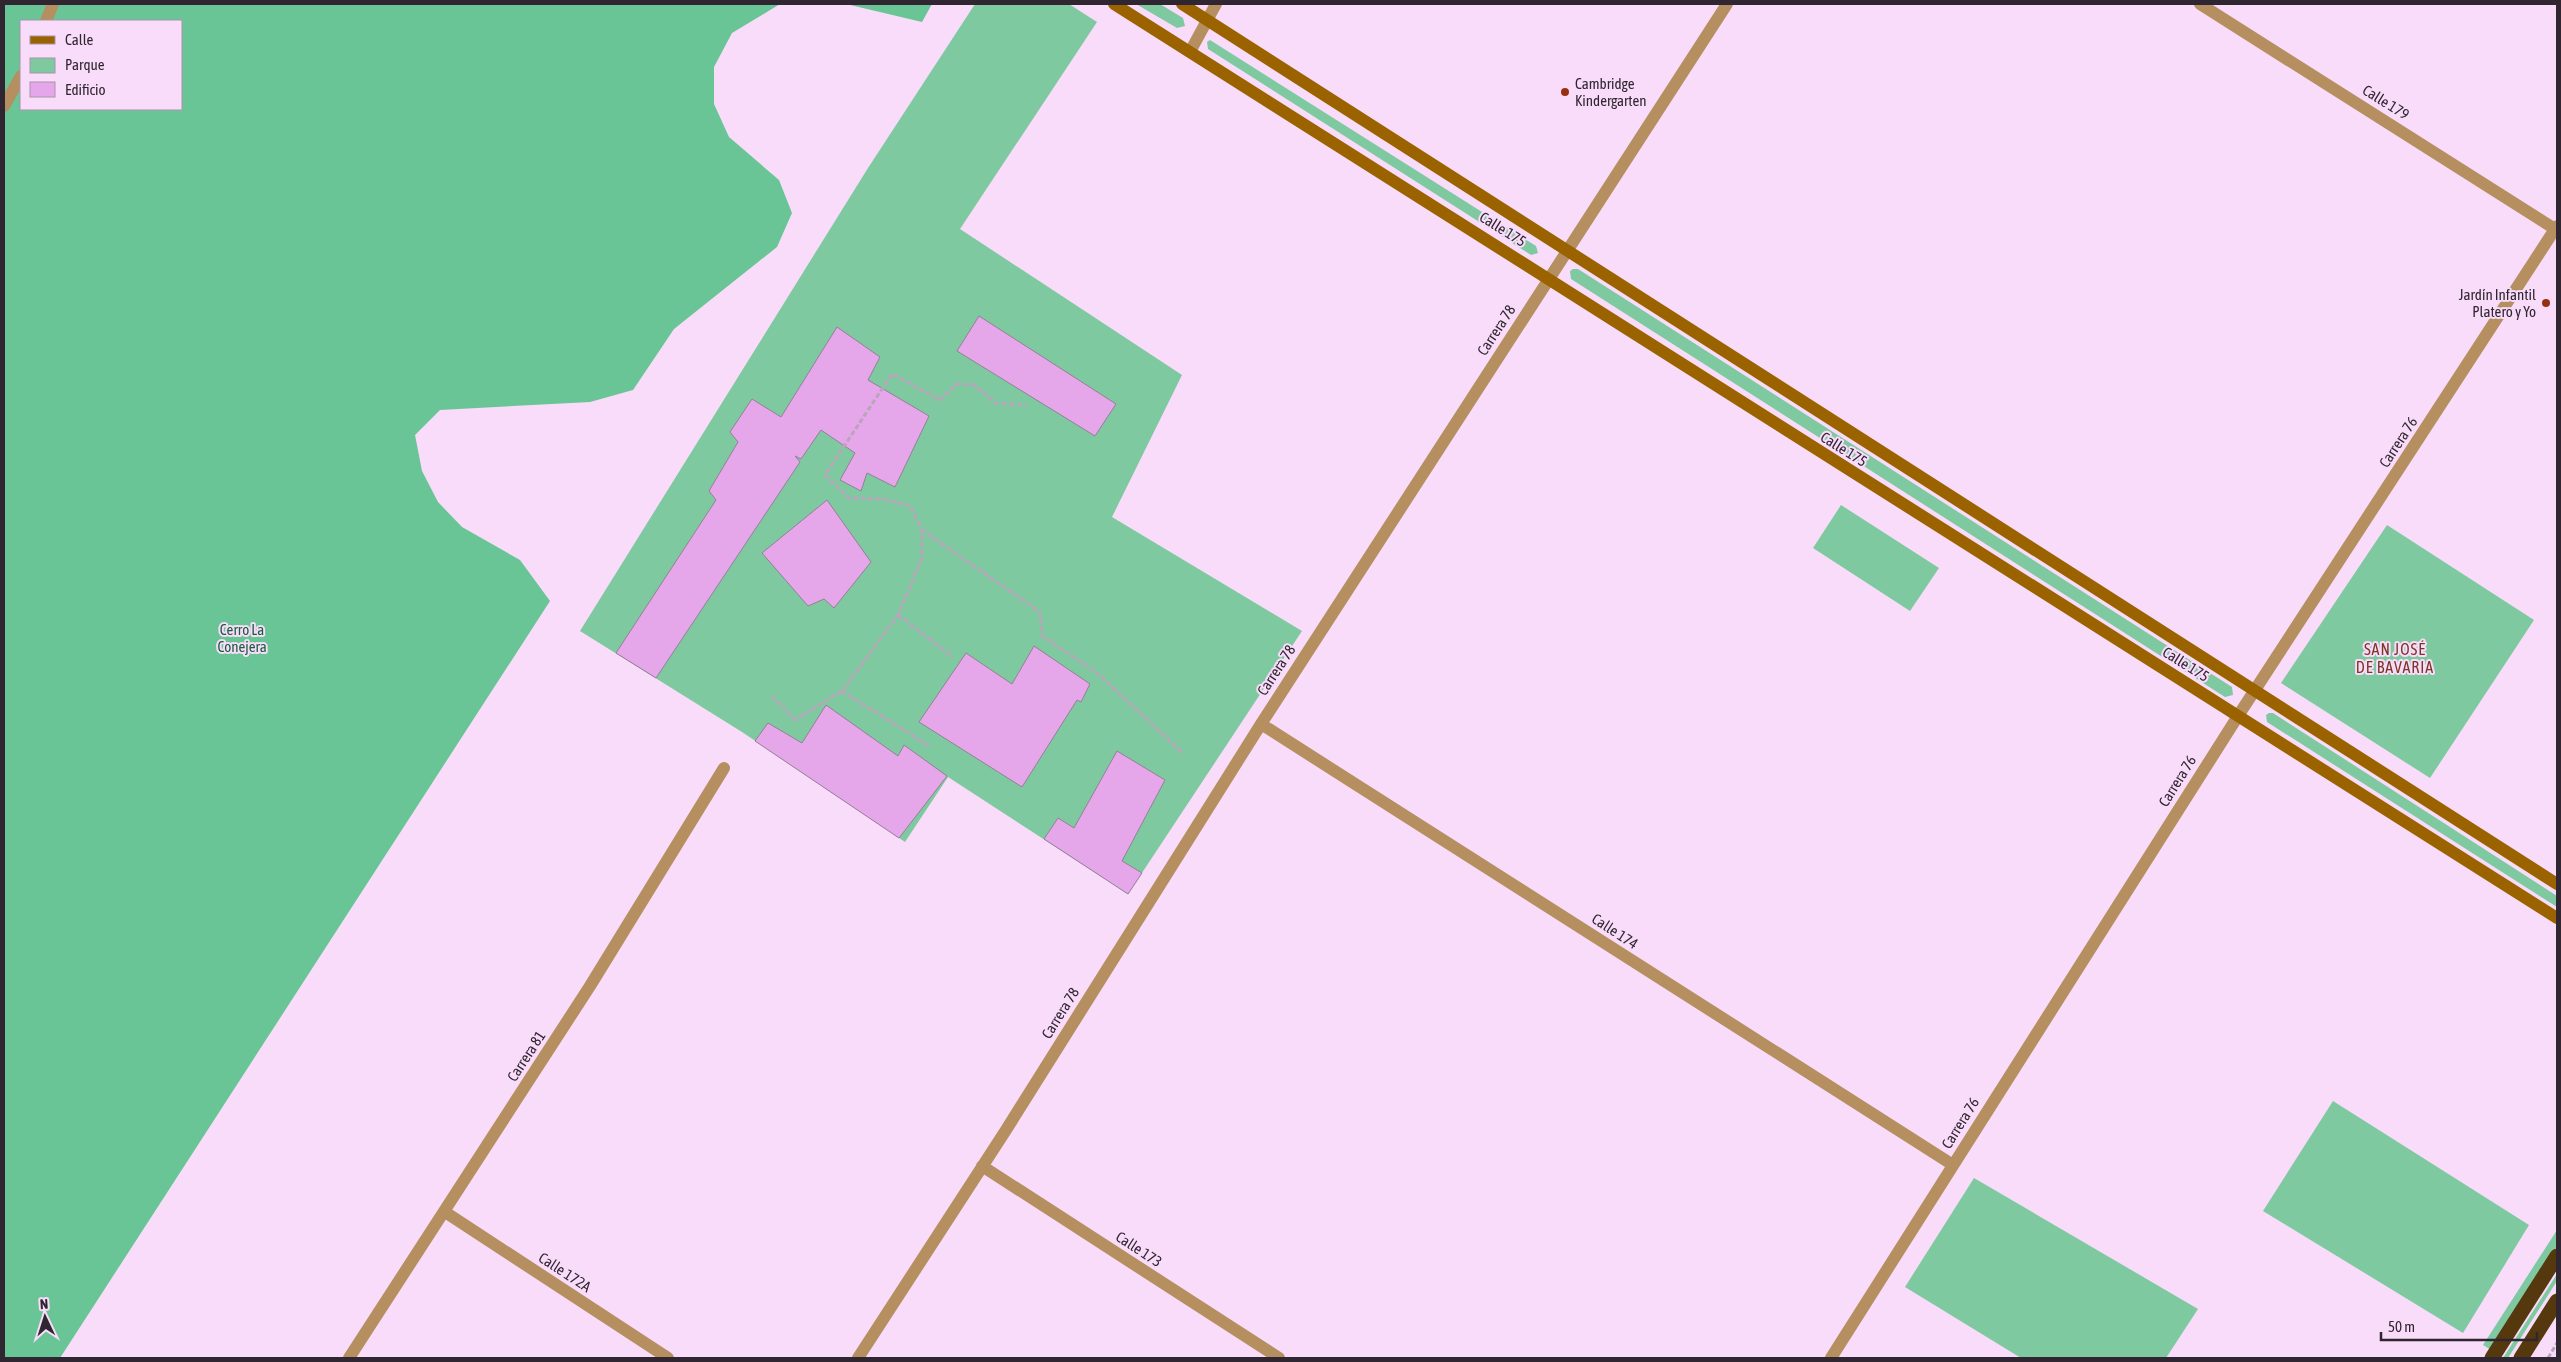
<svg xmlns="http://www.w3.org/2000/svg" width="2561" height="1362" viewBox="0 0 2561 1362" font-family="'Asap Condensed',sans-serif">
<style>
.green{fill:#7fc9a1}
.forest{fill:#69c595;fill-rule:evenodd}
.building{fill:#e5a7ea;stroke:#967e98}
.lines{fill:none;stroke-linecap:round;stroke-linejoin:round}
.path{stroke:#baa4bb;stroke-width:3;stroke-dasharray:5 2.5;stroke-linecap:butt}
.street{stroke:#b58f60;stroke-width:12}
.secondary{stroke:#9a6300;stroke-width:12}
.highway{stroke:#55380e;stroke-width:15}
.poi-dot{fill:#973011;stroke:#f8dcf9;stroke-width:2}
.labels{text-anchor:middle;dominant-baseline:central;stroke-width:4;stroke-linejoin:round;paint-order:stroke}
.poi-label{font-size:15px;fill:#302631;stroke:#f8dcf9;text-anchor:start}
.street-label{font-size:15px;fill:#302631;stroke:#f8dcf9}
.park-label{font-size:15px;fill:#185d3e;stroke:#f8dcf9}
.neighbourhood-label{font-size:16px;letter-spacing:1px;fill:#7b3725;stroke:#f8dcf9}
</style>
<rect width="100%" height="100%" fill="#f8dcf9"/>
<path class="green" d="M975,4h94l28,18 -137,207 222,146 -70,142 190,114 -174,263 -180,-117 -43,65 -163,-110 -162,-101 288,-463z
M1136,4h24l23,14 2,8 -8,2z
M1210,40l326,206 2,7 -7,2 -323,-206 -1,-7z
M1573,269h5l654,418 1,8 -8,2 -654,-418 -1,-8z
M1841,505l98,63 -29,43 -97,-63z
M2387,525l147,95 -104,158 -149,-95z
M2269,713h4l284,183v11l-290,-185 -1,-7z
M2333,1101l196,124 -66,108 -200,-122z
M1974,1178l224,131 -32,49h-145l-116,-71z
M2557,1230v16l-66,104 -8,-5z
M2557,1274v7l-49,77h-5z"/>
<path class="forest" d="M4,4h776l-48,29 -18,34v37l15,33 50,43 13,33 -15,34 -103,82 -41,61 -43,12 -150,8 -25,25 7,36 16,31 24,25 58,33 30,41 -490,757h-56zM21,21h160v88h-160z
M846,4h86l-10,18z"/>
<path class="building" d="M979,316l137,88 -21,32 -138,-85z
M837,327l43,30 -12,23 61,36 -34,71 -28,-14 -6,18 -21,-11 15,-27 -34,-23 -20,29 -6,-3 5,6 -144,216 -40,-25 100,-153 -7,-9 29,-49 -8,-10 22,-33 29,18z
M827,500l44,62 -37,46 -10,-9 -16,7 -46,-53z
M1034,646l56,38 -9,18 -4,-2 -55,87 -103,-65 47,-69 46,31z
M826,705l72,51 6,-11 43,31 -48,62 -144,-97 13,-18 34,20z
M1117,751l48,29 -43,81 20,12 -14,21 -84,-55 14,-21 16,10z"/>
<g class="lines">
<path class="path" d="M922,530l118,82 2,24 54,36 88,82
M898,615l55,42
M842,691l89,56
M772,696l23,24 47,-29 56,-76 24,-57v-28l-12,-24 -27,-7 -34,-1 -24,-23 67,-101 48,26 17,-16 17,1 22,18 30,2
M2548,1358l9,-15"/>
<path class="street" d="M2200,4l355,225
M46,21l7,-17
M1191,50l25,-46
M4,106l17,-30
M1261,724l692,441
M982,1166l297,192
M445,1212l223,146
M349,1358l241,-372 134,-218
M858,1358l148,-228 255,-406 466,-720
M1831,1358l407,-642 319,-490"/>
<path class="secondary" d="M1114,4l1443,914
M1182,4l1375,880"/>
<path class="highway" d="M2492,1358l65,-102
M2521,1358l36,-57"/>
</g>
<g class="poi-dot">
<circle cx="1565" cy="92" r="5"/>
<circle cx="2546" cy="303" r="5"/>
</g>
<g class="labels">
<g class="poi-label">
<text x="1575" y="83">Cambridge<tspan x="1575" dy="17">Kindergarten</tspan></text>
<text x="2536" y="294" text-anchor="end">Jardín Infantil<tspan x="2536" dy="17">Platero y Yo</tspan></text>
</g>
<g class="street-label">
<text transform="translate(2386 102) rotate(32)">Calle 179</text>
<text transform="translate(1503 229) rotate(32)">Calle 175</text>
<text transform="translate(1496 330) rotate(-57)">Carrera 78</text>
<text transform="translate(2398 442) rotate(-57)">Carrera 76</text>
<text transform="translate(1844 449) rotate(32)">Calle 175</text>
<text transform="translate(2186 664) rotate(32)">Calle 175</text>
<text transform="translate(1276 670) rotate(-57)">Carrera 78</text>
<text transform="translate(2177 781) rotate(-58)">Carrera 76</text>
<text transform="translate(1615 931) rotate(33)">Calle 174</text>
<text transform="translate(1060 1013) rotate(-58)">Carrera 78</text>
<text transform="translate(526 1056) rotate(-57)">Carrera 81</text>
<text transform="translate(1960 1123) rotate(-58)">Carrera 76</text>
<text transform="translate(1139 1249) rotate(33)">Calle 173</text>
<text transform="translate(565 1272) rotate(33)">Calle 172A</text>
</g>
<g class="park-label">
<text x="242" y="629">Cerro La<tspan x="242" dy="17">Conejera</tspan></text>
</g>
<g class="neighbourhood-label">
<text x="2395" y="649">SAN JOSÉ<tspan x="2395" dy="18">DE BAVARIA</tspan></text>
</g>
</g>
<rect width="2561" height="1362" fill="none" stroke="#302631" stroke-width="10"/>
<rect x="20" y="20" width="162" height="90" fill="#f8dcf9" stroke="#a893a9"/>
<rect x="30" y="36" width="25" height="8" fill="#9a6300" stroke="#a893a9"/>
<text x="65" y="45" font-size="15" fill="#302631">Calle</text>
<rect x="30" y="58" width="25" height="15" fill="#7fc9a1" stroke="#a893a9"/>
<text x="65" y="70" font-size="15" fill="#302631">Parque</text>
<rect x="30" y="82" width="25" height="15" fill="#e5a7ea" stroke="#a893a9"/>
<text x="65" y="95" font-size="15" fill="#302631">Edificio</text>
<g transform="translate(45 1317) rotate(356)" stroke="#f8dcf9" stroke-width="4" paint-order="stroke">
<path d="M0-4L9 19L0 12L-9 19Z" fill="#302631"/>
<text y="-8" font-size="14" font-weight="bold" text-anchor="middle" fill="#302631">N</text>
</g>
<path d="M2381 1332v8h156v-8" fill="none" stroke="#302631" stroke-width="2.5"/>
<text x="2388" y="1332" font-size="15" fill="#302631" stroke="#f8dcf9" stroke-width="4" paint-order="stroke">50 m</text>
</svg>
